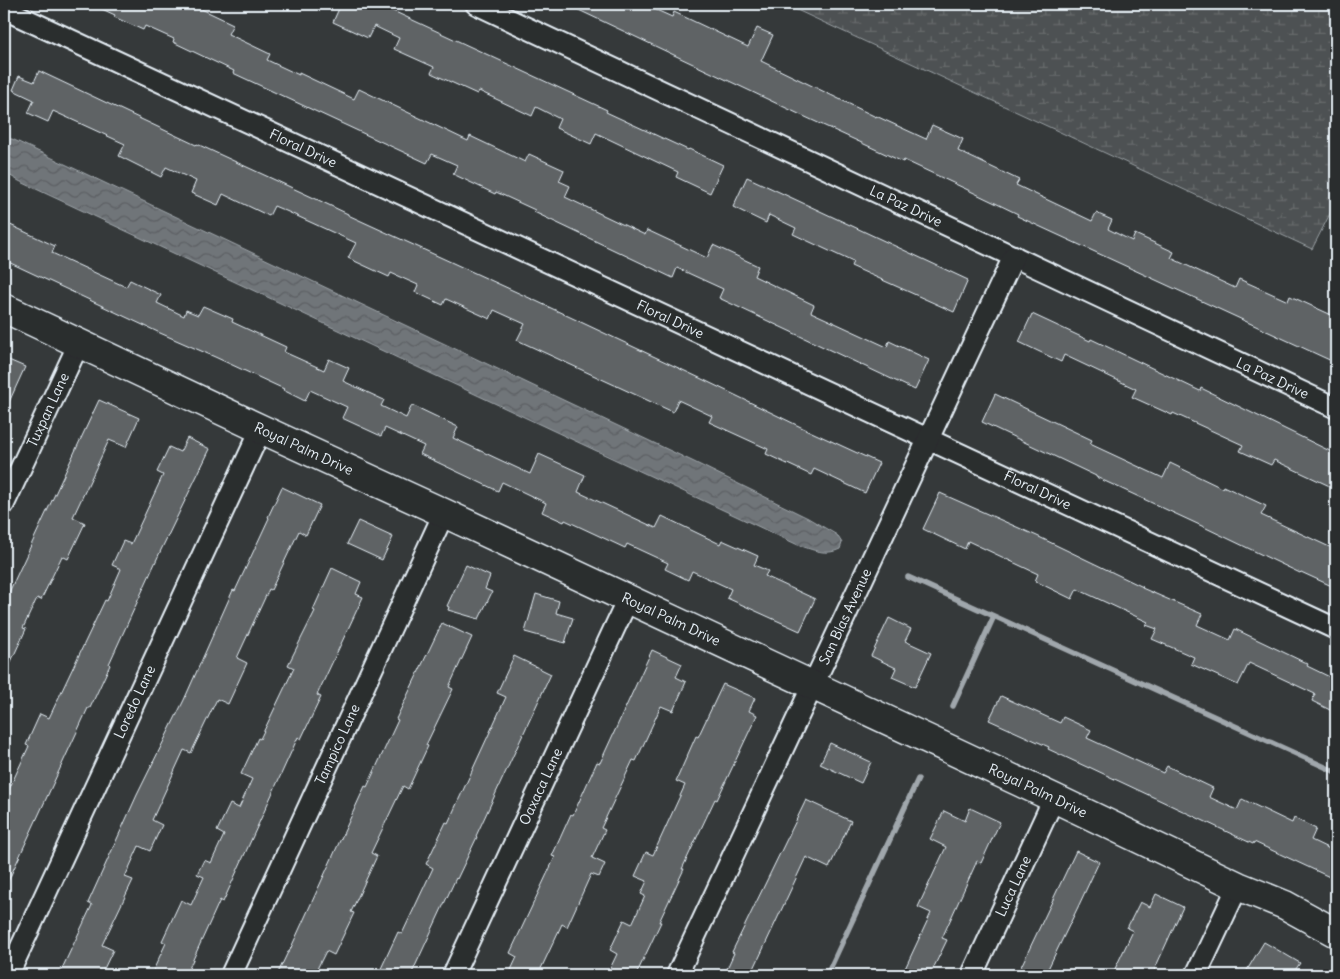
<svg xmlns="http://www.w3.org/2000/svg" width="1340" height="979" viewBox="0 0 1340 979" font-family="Delius,sans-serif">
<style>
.wetland{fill:url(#wetland-marsh);stroke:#9aa1a5}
.water{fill:url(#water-waves);stroke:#a0a7ac}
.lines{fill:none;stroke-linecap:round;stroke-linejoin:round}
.stream{stroke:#a0a7ac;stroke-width:5.5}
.building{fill:#5f6365;stroke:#e8f1f8}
.street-casing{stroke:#e8f1f8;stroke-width:24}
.secondary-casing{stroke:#e8f1f8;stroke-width:31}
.street{stroke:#2a2d2e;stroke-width:20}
.secondary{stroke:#2a2d2e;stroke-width:28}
.labels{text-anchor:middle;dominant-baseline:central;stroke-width:4.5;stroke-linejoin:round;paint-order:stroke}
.street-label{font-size:14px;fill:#e8f1f8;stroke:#2a2d2e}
</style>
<defs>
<pattern id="wetland-marsh" width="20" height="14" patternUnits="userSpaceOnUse" patternTransform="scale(1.25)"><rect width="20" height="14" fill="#4d5152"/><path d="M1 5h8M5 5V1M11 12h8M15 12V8" fill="none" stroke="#676a6c"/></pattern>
<pattern id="water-waves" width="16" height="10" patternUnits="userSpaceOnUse" patternTransform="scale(1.25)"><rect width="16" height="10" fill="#707579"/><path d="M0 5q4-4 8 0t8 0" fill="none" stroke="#5b5e62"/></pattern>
</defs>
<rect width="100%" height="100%" fill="#35393a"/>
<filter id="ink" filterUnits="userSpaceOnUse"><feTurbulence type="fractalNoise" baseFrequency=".02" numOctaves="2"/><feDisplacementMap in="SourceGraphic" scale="10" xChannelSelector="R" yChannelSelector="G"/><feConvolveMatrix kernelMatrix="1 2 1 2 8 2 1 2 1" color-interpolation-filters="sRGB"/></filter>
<g filter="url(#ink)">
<path class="wetland" d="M784,4h552v198l-24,47z"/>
<path class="water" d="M4,139h8l680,322 116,57 29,17 5,8 -2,6c-15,7 -26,1 -42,-4l-779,-364 -15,-9z"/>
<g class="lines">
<path class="stream" d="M908,577l428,195
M953,706l41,-90
M827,975l91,-196"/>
</g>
<path class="building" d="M91,4h100l42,20 -5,10 42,20 -3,6 32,15v-2l55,26 5,-10 109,52 2,-5 55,26 4,-8 35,16 -5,11 11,5 -5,11 80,38 2,-5 60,28 6,-13 45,21 -4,10 60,29 -3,7 76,35 2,-6 40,19 -14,30 -196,-92 4,-9 -46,-21 -4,10 -139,-66 1,-2 -39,-18 -1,2 -42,-20 4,-9 -25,-11 -5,9 -194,-90 1,-2 -61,-29 1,-3 -29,-13 -2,4 -29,-13 1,-2z
M341,4h37l229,106 -1,2 82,38 1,-1 34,16 -13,28 -34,-16 2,-5 -82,-39 -5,11 -35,-16 4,-9 -24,-12 -4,9 -53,-25 -2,3 -46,-21 3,-6 -40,-18 5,-11 -25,-12 -6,12 -35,-16z
M566,4h77l29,13 2,-5 74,35 9,-19 16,7 -12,26 115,56v-1l50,23 6,-14 31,14 -5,12 61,29 -3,5 76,36 4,-8 16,7 -4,9 24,12 3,-7 39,18 -3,6 64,30 4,-9 49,22 2,-5 46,21v46l-319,-147 1,-2 -50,-24 -64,-30 -1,2 -102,-47z
M39,71l157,74 1,-1 117,54 34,16v1l188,86 168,79 101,49 74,34 -14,30 -51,-24 -3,6 -45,-21 2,-5 -59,-27 3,-6 -34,-16 -5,12 -156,-72 8,-16 -31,-14 -4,9 -44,-20 -3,6 -28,-13 3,-7 -27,-12 -2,4 -41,-19 8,-15 -70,-32 -12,-5 -5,10 -46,-22 -5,11 -27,-12 5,-12 -30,-14 -5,10 -42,-21 6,-12 -72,-33 -5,11 -20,-9 6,-13 -21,-10 6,-14 15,6z
M747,177l221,103 -14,32 -103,-46 2,-4 -60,-28 3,-6 -27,-13 -3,8 -33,-16z
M4,222l51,24 -3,7 74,34 4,-7 31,15 -4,8 27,13 2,-6 12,5 5,-9 30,13 -1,3 54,25 -2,5 40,18 5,-11 20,9 -6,13 41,19 -3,6 25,12 6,-13 46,22 -5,11 77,36 9,-20 46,21 -7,17 78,36 6,-12 58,28 2,-4 36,16 -4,9 14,6 -3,5 50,23 -15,32 -73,-33 4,-9 -39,-18 -4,9 -23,-11 3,-6 -41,-19 -2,4 -60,-28 -1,2 -22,-10 4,-9 -44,-21 -4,9 -78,-37 4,-8 -39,-18 -4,8 -39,-18 5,-11 -37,-17 -5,11 -22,-11 1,-1 -69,-32 -55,-24 -156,-73z
M1032,314l58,27 1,-2 109,52 1,-3 135,66v35l-62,-29 -3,5 -31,-14 3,-6 -70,-32 -1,2 -40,-18 4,-8 -72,-34 -3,7 -42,-20z
M4,358l21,9 -21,46z
M995,394l97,46 -2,4 73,34 7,-15 52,25 1,-2 43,20 -5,9 75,35v38l-35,-16 -1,1 -96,-46 -108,-50v-1l-114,-54z
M99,400l40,18 -13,29 -17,-7 -36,77 12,6 -17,36 -6,-3 -21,44 -4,-2 -14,30 3,1 -22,48v-74z
M187,438l23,11 -49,101 -52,114 1,1 -20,43h-2l-84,182v-90l25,-54 -3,-1 14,-31 9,4 56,-118 2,1 14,-32 -9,-4 11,-24 8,3 32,-69 -6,-3 12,-25 11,5z
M282,487l38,18 -14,30 -7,-4 -28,59 -2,-1 -32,69 10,5 -19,41 -11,-5 -26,54 -7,-3 -32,70 10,5 -12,26 -11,-5 -14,31 8,3 -31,65 11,5 -12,25h-42l33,-70 -4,-2 49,-108 47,-95 49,-110 2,1 34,-73 -1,-1z
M940,493l97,43 106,51 -1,1 60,26 -5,11 33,15 5,-11 73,35 -1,2 29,14v33l-24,-12 3,-7 -66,-31 -11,22 -47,-21 3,-7 -42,-18 5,-10 -11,-4 2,-3 -71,-33 -5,10 -37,-18 3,-7 -70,-33 -3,8 -42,-20z
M358,521l35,16 -11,23 -35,-16z
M466,565l24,11 -5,13 7,3 -13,27 -31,-9 1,-3 -2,-1z
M332,568l29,14 -5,12 7,3 -46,98 4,2 -20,42 -3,-2 -75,165 -3,-2 -34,75h-35l15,-32 -4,-2 19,-41 10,5 13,-28 -7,-3 7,-14 7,3 13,-28 -7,-4 13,-27 9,4 13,-29 -11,-5 17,-36 2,1 34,-71 -6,-3 27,-54 -2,-1z
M536,594l23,7 -3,12 17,5 -8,25 -40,-11z
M889,618l22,11 -6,12 26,12 -16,34 -23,-10 4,-9 -25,-12z
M442,623l30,14 -23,50 4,2 -27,56 2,1 -20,43 -5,-3 -32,67 6,3 -26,56 3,1 -20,42 -8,-4 -12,24h-37l11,-23h1l76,-166 2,1 31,-67 -2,-1z
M652,650l30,14 -6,13 10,5 -13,29 -12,-5 -25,55 -3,-1 -32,68 4,2 -13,28 13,6 -6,13 -8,-3 -24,53 -5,-3 -24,51h-17l-10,-5 6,-13 -7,-4 45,-96 -3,-1 19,-42 2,1 24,-53 3,1z
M514,656l37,18 -75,162 1,1 -20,42 -1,-1 -45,97h-33l20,-43 4,2 31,-66 -7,-4 20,-42 2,1 58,-126 -9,-4z
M723,684l32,14 -6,13 8,4 -40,85 -2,-1 -33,70h2l-25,53h2l-25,53h-29l10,-21 -7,-4 14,-30 8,4 13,-28 -4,-2 6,-13 -12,-5 11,-24 7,3 32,-70 -9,-4 20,-45 2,1z
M1001,696l59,27 3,-6 28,13 -4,8 76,35 4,-7 46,22 -4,9 28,13 5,-11 50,24 2,-5 22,11 -5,11 25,12v28l-82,-38 -1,2 -164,-77v1l-41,-19 1,-2 -60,-27z
M830,743l41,19 -10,21 -41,-19z
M806,800l45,21 -22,47 -23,-11 -55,118h-27l10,-22 -2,-1z
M970,808l30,14 -19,41 -4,-2 -35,77 5,2 -17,35h-28l29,-62 -13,-6 28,-60 -16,-8 14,-28 21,10z
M1076,851l23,11 -21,45 -33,68h-28z
M1156,894l27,13 -31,68h-40l21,-44 -6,-3 13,-26 10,5z
M1264,942l36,21 -8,12h-48z"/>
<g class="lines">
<g class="street-casing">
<g id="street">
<path id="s1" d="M476,4l860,404"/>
<path id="s2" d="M4,9l1332,620"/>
<path id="s3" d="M4,504l75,-161"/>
<path id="s4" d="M8,975l253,-546"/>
<path id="s5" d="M231,975l213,-462"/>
<path id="s6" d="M453,975l175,-376"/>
<path id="s7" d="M677,975l337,-719"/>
<path id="s8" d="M972,975l82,-177"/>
<path d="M1196,975l42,-89"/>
</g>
</g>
<g class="secondary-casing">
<g id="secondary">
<path id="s9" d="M4,308l257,121 183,84 610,285 184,88 47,19 51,28"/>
</g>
</g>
<use href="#street" class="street"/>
<use href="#secondary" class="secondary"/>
</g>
</g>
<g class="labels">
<g class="street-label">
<text stroke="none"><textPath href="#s2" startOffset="330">Floral Drive</textPath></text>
<text stroke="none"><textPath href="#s1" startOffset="475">La Paz Drive</textPath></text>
<text stroke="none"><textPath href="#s2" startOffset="735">Floral Drive</textPath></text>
<text stroke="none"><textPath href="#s1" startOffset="880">La Paz Drive</textPath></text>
<text stroke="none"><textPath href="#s3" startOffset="104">Tuxpan Lane</textPath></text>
<text stroke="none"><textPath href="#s9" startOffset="331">Royal Palm Drive</textPath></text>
<text stroke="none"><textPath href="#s2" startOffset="1140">Floral Drive</textPath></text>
<text stroke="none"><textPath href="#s7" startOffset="396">San Blas Avenue</textPath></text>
<text stroke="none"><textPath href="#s9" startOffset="736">Royal Palm Drive</textPath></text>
<text stroke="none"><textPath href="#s4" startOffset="301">Loredo Lane</textPath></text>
<text stroke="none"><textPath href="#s5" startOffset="254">Tampico Lane</textPath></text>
<text stroke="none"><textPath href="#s6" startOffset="208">Oaxaca Lane</textPath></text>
<text stroke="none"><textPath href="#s9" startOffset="1141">Royal Palm Drive</textPath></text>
<text stroke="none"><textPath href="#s8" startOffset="98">Luca Lane</textPath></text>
</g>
</g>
<rect width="1340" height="979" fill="none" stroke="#2a2d2e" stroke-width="20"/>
<rect x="10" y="10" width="1320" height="959" fill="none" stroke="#e8f1f8" stroke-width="2" filter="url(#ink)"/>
</svg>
